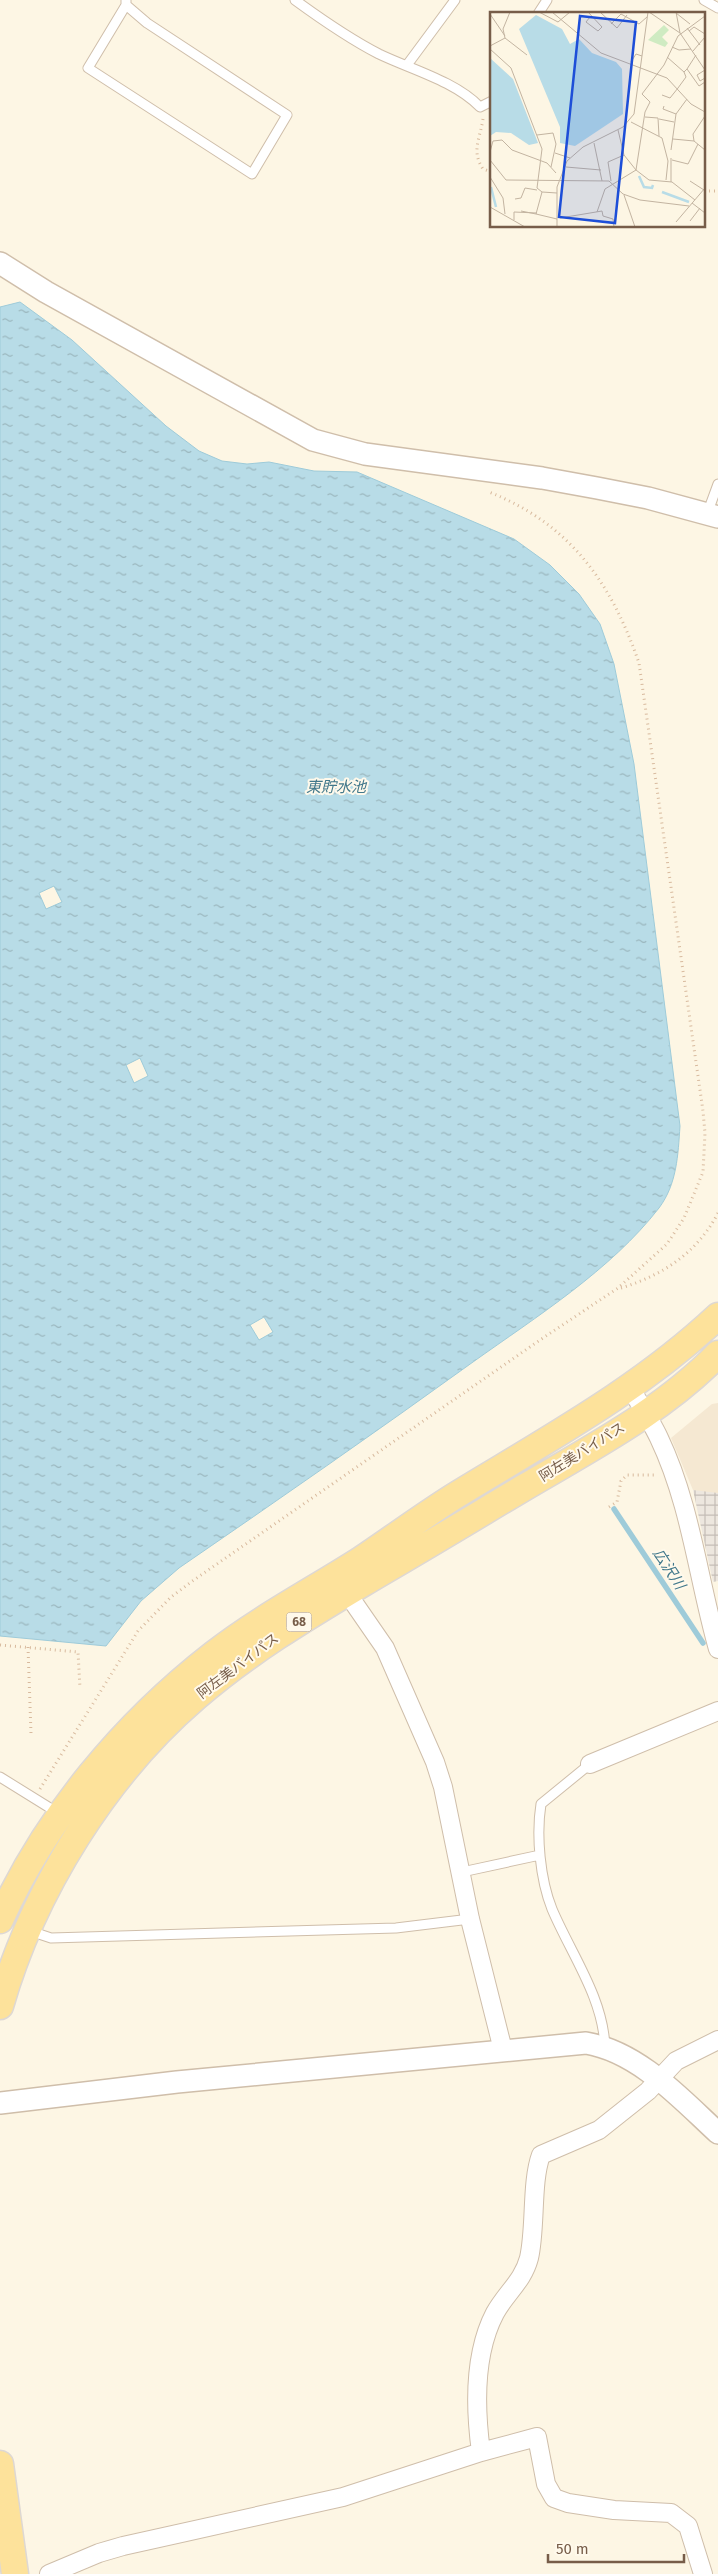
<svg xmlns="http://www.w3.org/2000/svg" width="718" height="2574" viewBox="0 0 718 2574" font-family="'Fira Sans','Noto Sans JP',sans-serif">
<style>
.residential{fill:#f5e8d2}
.industrial{fill:url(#industrial-grid)}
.water{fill:url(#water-ripples);stroke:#9ecbd9;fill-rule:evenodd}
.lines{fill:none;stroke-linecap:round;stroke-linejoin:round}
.stream{stroke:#9ecbd9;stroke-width:5.5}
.service-casing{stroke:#cfbeaa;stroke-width:11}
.minor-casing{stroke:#cfbeaa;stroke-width:20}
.tertiary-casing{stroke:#cfbeaa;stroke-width:24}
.primary-casing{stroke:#ded8d3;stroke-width:29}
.path{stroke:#d8ba9e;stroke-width:3;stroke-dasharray:1 4;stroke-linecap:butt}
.service{stroke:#fff;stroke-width:9}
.minor{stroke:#fff;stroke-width:18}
.tertiary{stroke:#fff;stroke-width:21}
.primary{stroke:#fde29b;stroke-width:26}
.labels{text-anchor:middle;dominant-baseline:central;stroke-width:4;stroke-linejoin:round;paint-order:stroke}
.shield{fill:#fff9eb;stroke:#a08c7a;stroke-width:1}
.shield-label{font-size:12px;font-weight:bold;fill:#775d49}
.street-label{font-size:14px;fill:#775d49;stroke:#fff9eb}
.water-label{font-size:15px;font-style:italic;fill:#41788b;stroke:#fff9eb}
.inset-river{fill:none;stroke:#b8dce7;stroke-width:2.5}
.inset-road{fill:none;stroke:#c3b4a1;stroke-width:1}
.view{fill:#1d4ed8;fill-opacity:0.15;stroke:#1d4ed8;stroke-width:2.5}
.inset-edge{fill:none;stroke:#775d49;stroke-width:2.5}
</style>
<defs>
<pattern id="industrial-grid" width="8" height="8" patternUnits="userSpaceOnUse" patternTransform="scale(1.25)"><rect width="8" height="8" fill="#ede7df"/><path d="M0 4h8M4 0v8" fill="none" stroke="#c5beb7"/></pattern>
<pattern id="water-ripples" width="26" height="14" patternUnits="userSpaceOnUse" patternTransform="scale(1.25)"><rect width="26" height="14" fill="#b8dce7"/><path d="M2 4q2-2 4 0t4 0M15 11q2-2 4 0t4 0" fill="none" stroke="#9ab6bd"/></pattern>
</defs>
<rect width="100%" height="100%" fill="#fdf6e4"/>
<path class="residential" d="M718,1403v90h-14l-11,-3 -22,-52 41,-34z"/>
<path class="industrial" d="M693,1490l25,3v88l-5,1z"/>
<path class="water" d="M20,302l52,38 94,86 33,25 23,10 25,3 22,-2 45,9 43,1 157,67 36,26 29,29 21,30 14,40 20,100 46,362c-2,29 -3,58 -21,82 -48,62 -123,109 -186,154 -97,70 -195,138 -294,206l-38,33 -35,45 -106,-10v-1329zM54,886l8,16 -16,7 -7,-16zM140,1058l8,18 -14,7 -8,-18zM264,1317l9,15 -14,8 -9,-15z"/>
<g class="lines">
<path class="stream" d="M614,1509l89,134"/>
<g class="service-casing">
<path id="service" d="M295,0c26,19 55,39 84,54 31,15 76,27 101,53l12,-6
M704,0l14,8
M126,5l21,18 140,92 -35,59 -164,-106 38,-63v-5
M538,14l9,-14
M407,65l48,-65
M707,514l11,-30
M590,1764l-49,40c-5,31 -1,75 11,105 19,45 51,88 53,138
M0,1777l58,36
M462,1872l78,-17
M30,1931l21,7 345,-10 74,-9"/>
</g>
<g class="minor-casing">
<path id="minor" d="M630,1388c10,16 21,33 29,50 32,67 39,141 59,211
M347,1593l38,55 50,114 8,25 27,132 33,131
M590,1764l128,-53
M481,2452c-6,-44 -7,-99 14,-139 11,-20 28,-32 34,-55 7,-30 2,-76 12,-103l58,-25 49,-39 28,-30 42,-21
M49,2574l50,-21 24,-7 220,-49 138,-45 56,-15 9,47 8,14 14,5 46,7 57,3 17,13 15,48"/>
</g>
<g class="tertiary-casing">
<path id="tertiary" d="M0,263l46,29 267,148 52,14 177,24 55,10 51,10 70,19
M0,2103l177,-21 409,-39c53,9 95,56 132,90"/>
</g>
<g class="primary-casing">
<path id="primary" d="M0,1920c46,-103 125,-197 214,-266 45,-35 96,-62 145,-93 33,-22 65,-46 99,-67 90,-55 182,-105 260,-178
M0,2006c33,-115 105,-231 196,-309 53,-46 114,-82 174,-118 52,-30 103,-61 155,-92 66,-39 139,-77 193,-133
M0,2464l15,110"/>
</g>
<path class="path" d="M483,119c-3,20 -12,32 0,50l9,3
M704,191h14
M621,1288c42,-13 76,-35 97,-75
M609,1507l8,-5 4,-21 6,-6h30
M0,1645l78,7 2,36
M28,1647l3,87
M40,1789l98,-158 33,-34 20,-15 349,-242 78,-52 49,-44 17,-26 19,-46 2,-39 -2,-22 -64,-448c-28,-81 -69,-139 -150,-171"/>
<use href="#service" class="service"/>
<use href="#minor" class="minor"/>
<use href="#tertiary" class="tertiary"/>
<use href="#primary" class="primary"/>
</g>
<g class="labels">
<rect class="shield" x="286.5" y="1612.5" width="25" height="19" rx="4"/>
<g class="shield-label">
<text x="299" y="1622">68</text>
</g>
<g class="street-label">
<text transform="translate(582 1452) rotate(-32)">阿左美バイパス</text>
<text transform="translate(238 1666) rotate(-37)">阿左美バイパス</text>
</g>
<g class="water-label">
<text x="336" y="787">東貯水池</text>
<text transform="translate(669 1569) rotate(57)">広沢川</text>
</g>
</g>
<g transform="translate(490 12)">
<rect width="215" height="215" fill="#fdf6e4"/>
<path d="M174,13l5,5 -7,7 6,6 -3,4 -17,-7z" fill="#cfebc2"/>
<path d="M46,3l26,14 8,15 9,-5 13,14 24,9 6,7 1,45 -48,32 -15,-3v-16l-41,-98zM0,46l23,21 25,64 -9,2 -18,-12 -15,-1 -6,4z" fill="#b8dce7"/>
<path class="inset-river" d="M149,164l5,11 8,1 1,-3M1,175l5,20M172,180l27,10"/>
<path class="inset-road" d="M49,0l19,10 12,-10M62,0l49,41 66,25 24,26 14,8M98,0l14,15 -4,4 -12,-9 4,-5M110,0l17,16 10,-13M159,0l31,21 25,37M186,0l4,21M186,1l14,11M0,2l15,22M121,12l10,-10 18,10 8,-7M197,16l13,17M199,19l5,-4 11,7M15,26l22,17M0,34l15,-8 -2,-9 7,-17M182,35l7,3 12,-1M0,37l21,19 31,81 -5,39 5,4 -6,22 21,5M203,39l12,-14M177,45l17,15 3,-3 12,17 6,-4M141,50l5,-8 6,2M197,57l9,-14M215,58l-8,5 3,6 5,-3M188,76l8,-11 -2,-5M172,83l8,3 8,-10M174,94l-1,3 13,5M155,105l13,1 1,18M169,107l15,3M141,110l31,16 6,23 -2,19M128,118l6,25 12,15 13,10 23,2 23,18M47,123l16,-2 3,11 -5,23M183,127l21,2 11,9M204,129l-1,-7 12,-18M104,131l8,38M181,138l5,-36 11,-15M0,140l3,-11 9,-1 10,10 35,13 9,10M65,141l15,5M0,148l16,20 103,1 14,13 17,6 49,6M182,148l16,4 10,-20M76,155l35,3M146,158l9,-58 5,-10 -8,-8 22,-29 14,-29 27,-20M0,165l13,21 2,16M121,169l-3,-19 16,-7M200,169l14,9M181,170v-24M52,180l15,1M134,183l11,32M25,187l6,-1 4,-10 12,2M202,191l13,10M0,195l35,20M31,199l15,3M107,200l8,-23 31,-19M70,206l42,-7 1,5 10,3 1,8M24,208v-8l23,1M200,209l10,-13M186,210l29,-34M67,215v-40l10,-26 16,-14 40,-20 11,-13 14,-102"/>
<path class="view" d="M90,4l56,6 -21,201 -56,-6z"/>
<rect width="215" height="215" class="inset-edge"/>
</g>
<path d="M548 2554v8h136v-8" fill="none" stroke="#775d49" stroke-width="2.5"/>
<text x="556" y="2554" font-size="15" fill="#775d49" stroke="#fff9eb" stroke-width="4" paint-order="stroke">50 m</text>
</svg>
